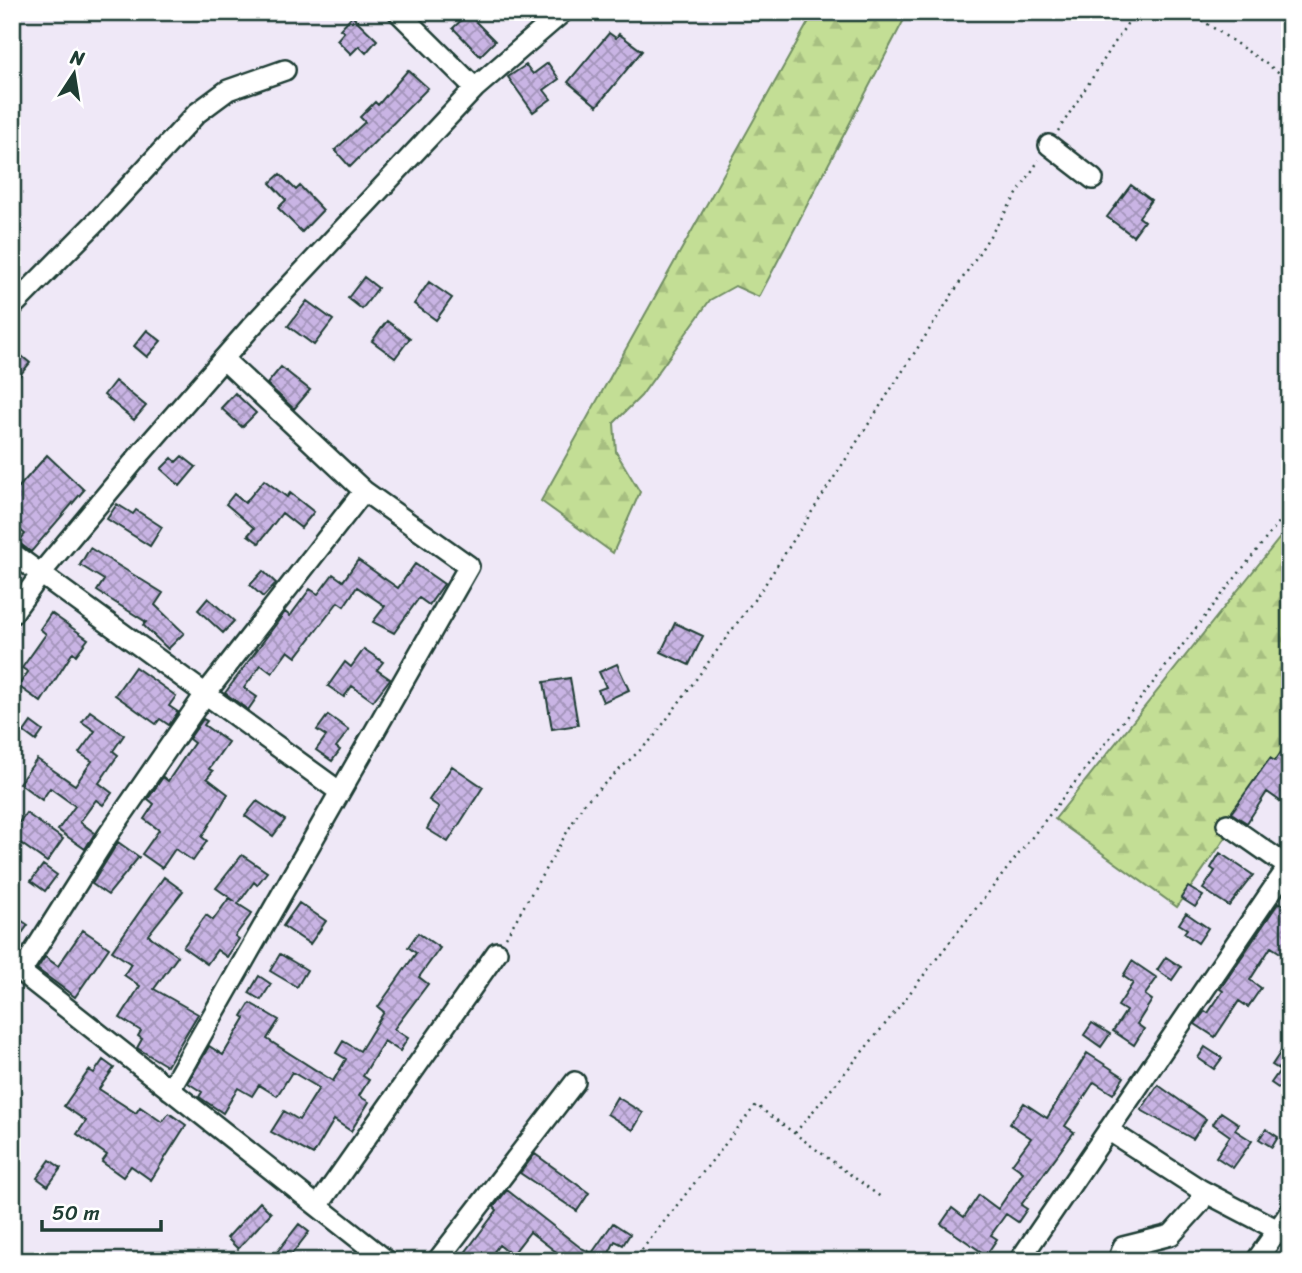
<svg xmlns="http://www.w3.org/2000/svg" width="1302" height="1273" viewBox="0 0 1302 1273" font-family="Sriracha,sans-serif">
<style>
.forest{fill:url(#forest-firs);stroke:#718e64;stroke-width:2}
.building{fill:url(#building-cross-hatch);stroke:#1f3d34;stroke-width:2}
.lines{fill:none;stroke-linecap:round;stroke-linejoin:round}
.minor-casing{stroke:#1f3d34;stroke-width:24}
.path{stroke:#1f3d34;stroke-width:2.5;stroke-dasharray:2 5;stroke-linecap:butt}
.minor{stroke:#fff;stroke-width:19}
</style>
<defs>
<pattern id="forest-firs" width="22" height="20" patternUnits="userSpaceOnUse" patternTransform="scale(1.75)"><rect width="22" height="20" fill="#c3de95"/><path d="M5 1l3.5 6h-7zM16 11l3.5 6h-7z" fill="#a7bf81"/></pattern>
<pattern id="building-cross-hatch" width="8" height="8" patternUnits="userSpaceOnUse" patternTransform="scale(1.75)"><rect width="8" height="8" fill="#c9b4e4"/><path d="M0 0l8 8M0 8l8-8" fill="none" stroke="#a394ba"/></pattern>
</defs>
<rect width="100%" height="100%" fill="#efe8f7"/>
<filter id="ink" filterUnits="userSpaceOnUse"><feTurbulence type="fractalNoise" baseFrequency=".0143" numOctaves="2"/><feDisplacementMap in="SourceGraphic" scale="14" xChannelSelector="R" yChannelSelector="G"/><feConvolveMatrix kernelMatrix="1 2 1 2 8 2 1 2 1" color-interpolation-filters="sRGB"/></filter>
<g filter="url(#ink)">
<path class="forest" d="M814,12h94l-149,285 -24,-11 -25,14 -69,96 -27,27 2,29 24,40 -27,61 -72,-52z
M1290,525v221l-113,161 -122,-88z"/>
<path class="building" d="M468,14l27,27 -15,15 -27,-28z
M352,16l25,24 -11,13 -7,-7 -8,8 -14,-14 7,-8 -4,-3z
M609,33l7,5 3,-4 23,17 -45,55 -29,-24z
M548,63l11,16 -15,11 7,9 -18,13 -25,-35 18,-12 7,9z
M408,70l20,18 -78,79 -15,-17 30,-28 -5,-5 15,-15 3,3z
M280,174l16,16 4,-4 23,24 -21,22 -24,-24 8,-8 -16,-17z
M1131,185l20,15 -12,17 5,4 -11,15 -26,-19z
M364,277l14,11 -16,21 -14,-11z
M429,282l23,16 -16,22 -22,-16z
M307,301l26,19 -19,25 -26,-19z
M387,321l23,17 -15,20 -23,-17z
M147,330l14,11 -14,16 -13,-11z
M12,348l18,15 -18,22z
M281,367l29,23 -16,19 -27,-25z
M115,381l31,25 -12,14 -30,-25z
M235,393l21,20 -14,14 -21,-19z
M47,455l37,35 -53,62 -13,-10 7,-8 -13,-11v-28z
M182,456l14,11 -16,19 -19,-17 11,-11 4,4z
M264,480l23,17 3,-4 24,19 -13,16 -19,-15 -23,30 -11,-8 6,-7 -28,-24 8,-10 11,9z
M117,504l16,10 3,-4 26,17 -12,19 -43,-27z
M90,548l73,45 -8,12 29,28 -16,16 -25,-24 3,-3 -49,-31 7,-11 -24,-15z
M358,560l40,28 17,-24 29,20 -15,21 -10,-7 -25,35 -21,-11 12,-16 -28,-19 -13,19 -6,-4 -42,55 -8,-6 -16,22 -11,-8 -17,23 13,9 -9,13 -23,-17 60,-81 5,4 20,-27 8,5 15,-20 10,7z
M263,571l13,12 -13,14 -13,-12z
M208,598l26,23 -11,12 -25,-23z
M51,613l37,26 -12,16 -3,-3 -32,50 -23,-16 10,-14 -6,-4 24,-34 -6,-5z
M675,623l28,13 -14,29 -28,-13z
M364,649l19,13 -6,8 13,9 -17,22 -21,-15 -8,11 -16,-11 17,-24 6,5z
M617,664l12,26 -26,12 -5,-12 8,-3 -7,-15z
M135,667l41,29 -7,10 9,6 -9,13 -9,-6 -4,5 -41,-29z
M570,678l8,47 -26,4 -8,-47z
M90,711l34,24 -11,16 5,4 -19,28 13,10 -9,12 -7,-5 -16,22 15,11 -10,16 -27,-19 17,-24 -25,-18 -8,12 -23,-17 18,-24 38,26 17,-24 -13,-8 16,-22 -13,-9z
M328,715l21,15 -13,17 4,3 -8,11 -16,-11 10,-14 -9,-6z
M203,719l4,2 -3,4 24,17 -19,27 4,2 -6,7 21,16 -26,43 5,4 -14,20 -18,-12 -13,19 -20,-14 17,-24 -15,-11 10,-15 -6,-5 15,-22 5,4 26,-38 -5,-4z
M31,722l12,9 -7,10 -12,-9z
M1290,739v69l-23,-16 -20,31 -16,-10 39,-55 5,3z
M452,766l31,21 -35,55 -21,-13 12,-22 -10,-7z
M257,801l28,19 -12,16 -28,-20z
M26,813l37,26 -16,23 -35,-25v-5z
M118,842l21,15 -31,38 -16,-11z
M1220,853l33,22 -24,31 -26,-17 12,-18 -4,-3z
M242,855l25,17 -10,13 -3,-3 -16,22 14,9 -17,23 4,3 -12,18 -10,-7 -10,14 -24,-17 23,-32 7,5 16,-22 7,4 -20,-14z
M43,865l14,10 -12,16 -14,-10z
M164,877l19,14 -35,44 30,21 -24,33 44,25 -31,52 -30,-18 5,-9 -4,-3 3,-5 -21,-13 20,-32 -16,-11 7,-11 -19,-13z
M1188,887l15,9 -8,11 -14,-9z
M1279,902l11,7v33l-8,12 -11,-7 -21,33 11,8 -13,19 -9,-6 -24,36 -20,-13 10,-13 3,2 15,-22 -3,-2z
M299,903l27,18 -16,23 -27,-18z
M1186,913l22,15 -10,15 -14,-10 3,-4 -8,-5z
M12,914l16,11 -16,22z
M83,930l26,18 -34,49 -38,-28 8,-12 13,9z
M418,933l22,15 -21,29 9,7 -34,45 14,9 -8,13 -16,-10 -21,35 6,4 -10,16 10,6 -18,29 -17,-11 -21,35 -42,-23 13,-21 15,9 20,-32 -27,-16 -15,24 -18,-11 -7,11 -14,-8 -15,25 -24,-16 3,-5 -14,-9 21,-37 14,9 22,-37 -3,-2 8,-13 29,17 -12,19 66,42 13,-22 -10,-6 7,-12 17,10 24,-39 -6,-5 38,-54 -8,-6z
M280,954l27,16 -10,17 -27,-16z
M1166,957l15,10 -9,13 -15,-10z
M1132,961l25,17 -12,17 7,5 -15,24 7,5 -10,16 -21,-14 13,-20 -8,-5 15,-23 -10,-7z
M259,976l12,8 -10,16 -12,-7z
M1092,1023l18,11 -9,13 -17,-12z
M1290,1038v58l-19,-13 9,-13 -8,-5z
M1205,1047l17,11 -8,11 -16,-11z
M1087,1053l37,24 -11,17 -19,-12 -29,44 9,6 -53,73 6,4 -9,13 -12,-8 -15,21 6,4 -11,16 -45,-31 11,-16 12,9 15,-22 19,14 25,-37 -11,-8 19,-26 -21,-14 14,-21 23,15z
M103,1060l11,8 -15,21 37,24 4,-6 22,15 7,-9 17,12 -35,55 -20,-14 -8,11 -21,-15 5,-7 -30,-21 9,-13 -22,-15 25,-36 5,3z
M1158,1085l48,34 -13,20 -52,-29z
M617,1097l26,16 -10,17 -26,-16z
M1221,1112l18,12 -4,6 17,11 -19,27 -17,-11 14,-21 -17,-12z
M1266,1129l12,8 -6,10 -13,-8z
M535,1154l54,39 -12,18 -57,-38z
M50,1160l11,8 -13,18 -11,-8z
M507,1190l74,58 11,5 21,-30 17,11 -7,11 -8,-4 -10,20h-37l-38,-29 -18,23 -13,-10 -12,16h-14l-9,-7 33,-44 -3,-3z
M260,1202l11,11 -33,36 -11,-11z
M299,1224l10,8 -22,28 -10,-8z"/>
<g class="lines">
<g class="minor-casing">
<path id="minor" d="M398,12l77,76
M1049,145l44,34
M12,307l88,-89 97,-105 31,-23 57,-20
M12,553l328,239
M12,614l34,-47 96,-115 110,-126 223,-238 88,-76
M1227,824l63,44
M12,965l375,296
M21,972l87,-137 98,-142 158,-202
M170,1090l299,-524 -105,-75 -141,-132
M1108,1130l93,60 77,40 12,9
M318,1206l179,-254
M437,1261l138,-179
M1019,1261l271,-397
M1118,1261l5,-14 48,-12 29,-32 1,-13
M1256,1261l34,-49"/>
</g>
<path class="path" d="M1190,12l100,68
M1058,131l76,-118 4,-1
M506,937l78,-134 69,-65 109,-149 277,-429
M795,1133l92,-111 403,-514
M633,1261l123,-156 126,93"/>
<use href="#minor" class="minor"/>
</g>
</g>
<rect width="1302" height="1273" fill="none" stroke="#fff" stroke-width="42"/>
<rect x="21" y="21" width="1260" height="1231" fill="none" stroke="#1f3d34" stroke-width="2.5" filter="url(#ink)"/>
<g transform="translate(74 74) rotate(12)" stroke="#ffffff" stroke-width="5" paint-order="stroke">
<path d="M0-5L12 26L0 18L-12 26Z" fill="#1f3d34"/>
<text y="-10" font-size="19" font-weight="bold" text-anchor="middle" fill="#1f3d34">N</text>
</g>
<path d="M42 1220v10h119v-10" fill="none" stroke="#1f3d34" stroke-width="3.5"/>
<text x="52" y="1220" font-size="21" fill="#1f3d34" stroke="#ffffff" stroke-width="5" paint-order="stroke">50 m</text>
</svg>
